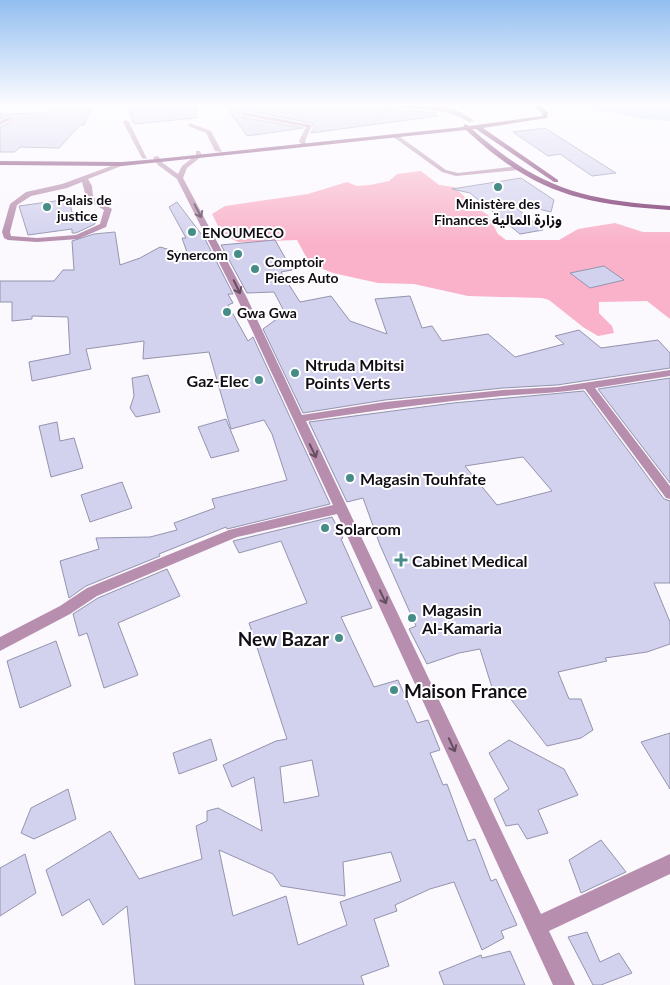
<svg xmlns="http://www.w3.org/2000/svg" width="670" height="985" viewBox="0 0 670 985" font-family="Lato,'Noto Sans Arabic',sans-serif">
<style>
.green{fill:#f9b2c9}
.water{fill:#b5cefd}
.building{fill:#d2d1ee;stroke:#9494ae;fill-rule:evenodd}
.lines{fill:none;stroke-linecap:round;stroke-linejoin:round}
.minor{fill:#b78eae;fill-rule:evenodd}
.major{fill:#79326d;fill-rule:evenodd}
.oneway{stroke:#644e62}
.poi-dot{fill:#468d89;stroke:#fff;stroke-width:2}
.labels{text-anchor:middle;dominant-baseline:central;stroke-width:4;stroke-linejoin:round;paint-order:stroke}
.far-poi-label{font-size:14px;font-weight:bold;fill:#120d15;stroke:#fff;text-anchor:start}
.poi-label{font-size:16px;font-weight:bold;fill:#120d15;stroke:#fff;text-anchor:start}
.near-poi-label{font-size:19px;font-weight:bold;fill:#120d15;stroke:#fff;text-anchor:end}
</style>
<rect width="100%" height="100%" fill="#fbf8fe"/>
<path class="green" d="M421,171l18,14 15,2 13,12 1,8 12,3 8,5 10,19 8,6h53l19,-11 37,-6 28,9h27v87l-23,-18 -48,1v11l13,13 2,7 -16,3 -15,-9 -34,-27 -7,-2 -74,-2 -54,-12 -36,-1 -45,-10 -23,-9 -13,-24 -59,2 -16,-8 -10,-20 13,-8 83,-12 39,-12 10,4 13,-1 19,-4 8,-7z"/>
<path class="water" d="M593,106h77v15l-26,-2 -49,-10z"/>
<path class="building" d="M127,106h69v12l-62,6z
M226,106h155l-3,5 2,2 9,-3 30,1 18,2v3l-126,17 3,-5 -2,-5 -69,-13 -4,4 2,3 62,11 -56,8z
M91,109l-7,16h-4l-21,23 -39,-1 -5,5h-15v-25l13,-6 -3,-6 -10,4v-5l45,-1 3,-3z
M545,128l36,23 35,22 -24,3 -32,-22 -12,2 -35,-24z
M521,178l33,22 -3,12 -42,-10 34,28 -23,4 -50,-41 -18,-4z
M69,199l5,22 21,-3v6l-19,9h-4v-4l-44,6 -9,-29z
M177,202l28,37 28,55h-5l5,9 -5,2 20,36 5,-4 77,167 -103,25 -1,-2 -57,23 -10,4 1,2 -74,30 -17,12 -9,-37 39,-12 -3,-11 54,-1 27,-7 -3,-7 41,-15 -3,-9 75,-19 -15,-46 -8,-14 -33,9 -22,-77 -66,7 1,-18 -58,8 5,20 -59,12 -3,-19 41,-8 -2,-37 -36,-1v3l-20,2v-19h-12v-21h54l9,-11h11l-2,-29 22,-7 21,-2 5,33 20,-7 20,-11 28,8 -6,-17h4l-17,-31z
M275,240l17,30 -11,2 19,30 31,-6 19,25 37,13 -12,-35 35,-3 12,32 10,-2 10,15 46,-7 27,23 49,-13 -9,-8 24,-6 22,18 57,-8 12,13v15l-113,17 -54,3 -118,12 -82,13 -40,-84 22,-16 -11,-21 -27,1 -26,-48z
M604,266l20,14 -34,8 -20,-15z
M148,375l12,37 -24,5 -6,-9 4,-12 -2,-18z
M670,378v105l-72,-94z
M584,391l80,108 6,2v82h-16l16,39v22l-23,8 -42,6 2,3 -49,11 11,27h12l12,31 -12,8 -34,8 -41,-53 -12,1 -14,-45 -21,4 -32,11 -18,-35 7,-3 -36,-81 -17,-47 -16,4 -38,-80 144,-19zM523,457l29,34 -55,14 -32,-39z
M226,419l13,32 -28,7 -13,-31z
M57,422l3,19 14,-3 9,30 -32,9 -12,-51z
M122,482l10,26 -42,14 -9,-27z
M332,517l11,21 -2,1 31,69 -31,9 33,70 24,-7 19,43 11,-3 12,30 -10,3 13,32 4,-1 21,57 7,-2 16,42 5,-2 21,46 -16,6 3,7 -22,12 -28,-68 -24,7 -35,16 2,6 -23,8 15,47 -28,10 3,9h-229l-8,-79 -24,19 -14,-26 -27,17 -16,-46 64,-39 29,48 63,-20 -6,-33 11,-5v-10l11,-3 44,23 -8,-54 -22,10 -9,-22 53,-24 11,-2 -38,-116 58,-20 -26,-62 -42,12 -6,-12zM312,760l7,36 -35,7 -4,-36zM219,850l54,24 8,12 64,10 -2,-34 48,-10 10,29 -61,21 7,23 -49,20 -12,-49 -53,20z
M167,569l13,27 -62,27 20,52 -34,13 -17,-55 -8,3 -6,-22 25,-16z
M56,641l15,45 -51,22 -13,-47z
M670,733v56l-29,-47z
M211,739l6,21 -38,14 -6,-21z
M509,740l55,29 14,26 -40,15 10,23 -21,6 -9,-15 -12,2 -12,-27 15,-10 -20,-36z
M68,789l8,30 -42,20 -13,-6 10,-25z
M601,840l25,32 -45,21 -12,-33z
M25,854l11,39 -36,23v-48z
M587,932l13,30 19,-9 13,20 -31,12h-8l-25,-48z
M510,951l15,34h-81l-5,-13 42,-17 1,3z"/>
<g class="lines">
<path class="minor" d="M383,106c29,0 68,-6 91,15l-5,1c-24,-15 -53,-13 -81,-14l-4,3h-4z
M243,112l69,13 -7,16 2,4 -5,1 -3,-5 7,-14 -65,-12z
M9,117l2,3 -11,5v-4z
M126,120l3,2 18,37 -5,-1 -19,-36z
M190,123l21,8 11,21 -7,-1 -9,-18 -18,-7z
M392,134h4l50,36 12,3 60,-7 3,2 -3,2 -62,6 -14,-4 -50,-36z
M196,151h4l2,5 -15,12 -4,10 64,120 55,117 83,-13 118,-12 54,-3 113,-17v6l-75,12 75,98v13l-4,-1 -81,-109c-28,4 -56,5 -83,7 -66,6 -131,15 -196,25l235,493 129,-60v20l-121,57 26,54h-22l-216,-471 -100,23 -140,59 -27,18 -70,37v-14l60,-31 27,-18 142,-58 104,-25 -96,-207 -60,-119 -19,-14 -5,-8 5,-1 5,7 15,11 4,-8 14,-11z
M122,162l3,2 -1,1 -36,14 4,7 1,11 19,12 -6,18 -28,12 -41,3 -29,-2 -4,-2 -2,-6 8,-28 16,-12 36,-8zM82,182l5,18 17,10 -4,14 -24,11 -39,3 -26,-2 -1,-4 7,-27 14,-9 36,-8z"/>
<path class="major" d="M533,106h7l8,6 -1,6 -64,10 75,52v2h-4l-78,-53h-4c67,60 111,71 198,77v4c-90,-6 -136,-17 -204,-80l-344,36 -122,-1v-4l122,1 35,-3 306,-32 2,-3 4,2 73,-10 1,-2z"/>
</g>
<defs><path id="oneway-shaft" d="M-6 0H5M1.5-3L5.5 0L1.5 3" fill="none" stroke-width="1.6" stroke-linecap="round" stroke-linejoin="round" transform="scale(1.25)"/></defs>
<g class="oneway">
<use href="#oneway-shaft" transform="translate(198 211) rotate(62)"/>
<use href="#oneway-shaft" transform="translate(237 287) rotate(64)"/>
<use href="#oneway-shaft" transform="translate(313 451) rotate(64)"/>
<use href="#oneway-shaft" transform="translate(383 597) rotate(65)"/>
<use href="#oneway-shaft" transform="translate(452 745) rotate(65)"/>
</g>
<linearGradient id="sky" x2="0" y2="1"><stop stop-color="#93bef0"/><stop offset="0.43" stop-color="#fdfcff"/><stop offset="1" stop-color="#fdfcff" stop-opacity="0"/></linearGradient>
<rect width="670" height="244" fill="url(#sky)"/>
<g class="poi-dot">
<circle cx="498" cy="187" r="5"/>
<circle cx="47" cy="207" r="5"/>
<circle cx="192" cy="232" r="5"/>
<circle cx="238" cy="254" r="5"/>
<circle cx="255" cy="269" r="5"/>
<circle cx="227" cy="312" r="5"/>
<circle cx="295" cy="373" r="5"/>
<circle cx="259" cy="380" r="5"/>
<circle cx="350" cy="478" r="5"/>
<circle cx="325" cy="528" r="5"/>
<path d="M398.5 552.5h5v5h5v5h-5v5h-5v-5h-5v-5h5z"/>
<circle cx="412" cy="618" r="5"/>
<circle cx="339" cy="638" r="5"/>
<circle cx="394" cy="690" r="5"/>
</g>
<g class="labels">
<g class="far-poi-label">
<text x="57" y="199">Palais de<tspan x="57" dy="16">justice</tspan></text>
<text x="498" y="203" text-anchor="middle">Ministère des<tspan x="498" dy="16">Finances وزارة المالية</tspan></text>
<text x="202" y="232">ENOUMECO</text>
<text x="228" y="254" text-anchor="end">Synercom</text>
<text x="265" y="261">Comptoir<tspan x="265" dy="16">Pieces Auto</tspan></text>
<text x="237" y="312">Gwa Gwa</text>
</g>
<g class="poi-label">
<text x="305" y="364">Ntruda Mbitsi<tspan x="305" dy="18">Points Verts</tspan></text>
<text x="249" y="380" text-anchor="end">Gaz-Elec</text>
<text x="360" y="478">Magasin Touhfate</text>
<text x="335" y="528">Solarcom</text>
<text x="412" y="560">Cabinet Medical</text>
<text x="422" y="609">Magasin<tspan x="422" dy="18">Al-Kamaria</tspan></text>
</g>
<g class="near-poi-label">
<text x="329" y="638">New Bazar</text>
<text x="404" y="690" text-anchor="start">Maison France</text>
</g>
</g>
</svg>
